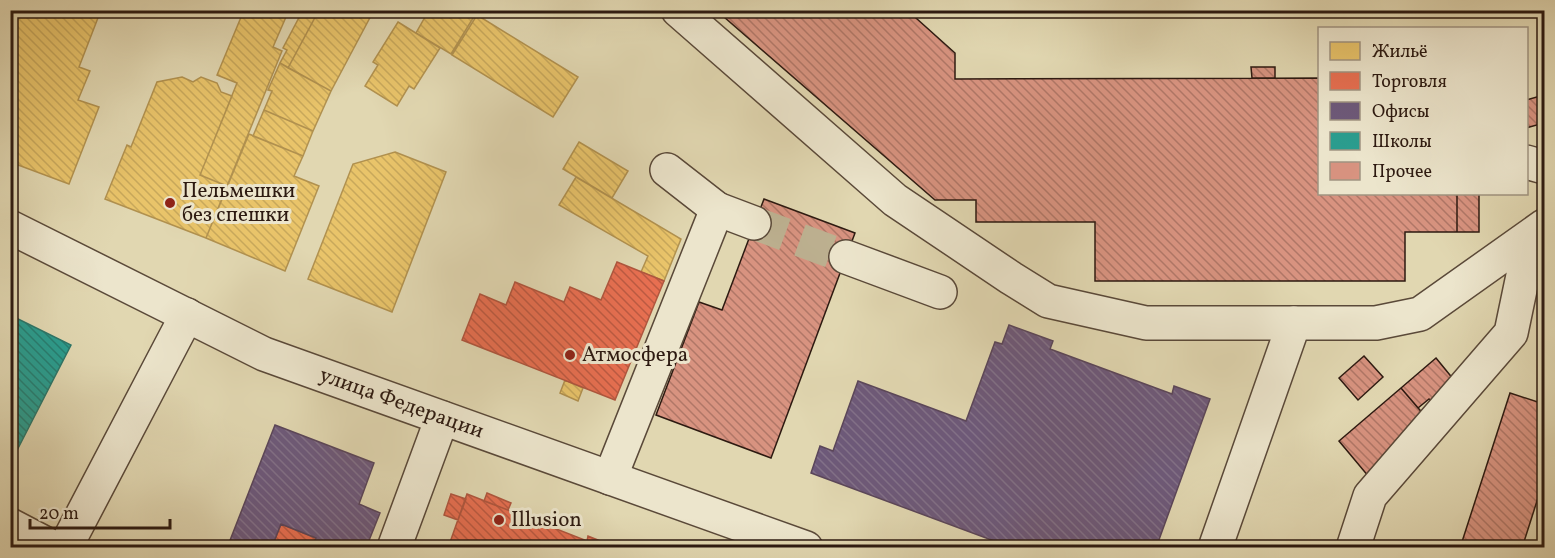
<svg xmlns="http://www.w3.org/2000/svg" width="1555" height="558" viewBox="0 0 1555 558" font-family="Vollkorn,serif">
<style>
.homes{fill:url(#homes-back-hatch);stroke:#b1914f;stroke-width:1.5}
.shops{fill:url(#shops-back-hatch);stroke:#af563e;stroke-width:1.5}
.offices{fill:url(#offices-back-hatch);stroke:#5a465a;stroke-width:1.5}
.schools{fill:url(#schools-back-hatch);stroke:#2b7669;stroke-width:1.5}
.building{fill:url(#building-back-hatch);stroke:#2d1a11;stroke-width:1.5}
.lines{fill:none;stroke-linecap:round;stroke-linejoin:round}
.minor-tunnel{stroke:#bdb191;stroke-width:33;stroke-dasharray:33 16;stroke-linecap:butt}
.minor-casing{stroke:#5a4939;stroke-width:36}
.minor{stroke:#ece5cc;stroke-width:33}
.poi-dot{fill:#8f2418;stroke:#ece5cc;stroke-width:2}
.labels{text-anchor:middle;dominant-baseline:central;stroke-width:6;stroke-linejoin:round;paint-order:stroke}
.poi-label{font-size:21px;fill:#2d1a11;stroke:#ece5cc;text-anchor:start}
.street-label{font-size:21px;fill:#2d1a11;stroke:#ece5cc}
</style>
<defs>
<pattern id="homes-back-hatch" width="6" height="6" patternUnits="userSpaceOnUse" patternTransform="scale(1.5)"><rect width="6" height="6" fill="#e9c46a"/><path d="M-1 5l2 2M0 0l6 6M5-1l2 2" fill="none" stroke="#c8a85b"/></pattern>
<pattern id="shops-back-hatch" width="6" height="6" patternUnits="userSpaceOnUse" patternTransform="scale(1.5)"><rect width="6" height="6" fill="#e76f51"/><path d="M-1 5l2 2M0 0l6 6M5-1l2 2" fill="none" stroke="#bc5a42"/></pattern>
<pattern id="offices-back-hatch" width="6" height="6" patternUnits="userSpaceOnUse" patternTransform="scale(1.5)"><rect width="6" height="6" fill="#6d597a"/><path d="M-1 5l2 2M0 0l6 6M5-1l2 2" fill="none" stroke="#82718a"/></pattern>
<pattern id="schools-back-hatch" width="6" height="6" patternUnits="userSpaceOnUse" patternTransform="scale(1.5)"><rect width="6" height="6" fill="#2a9d8f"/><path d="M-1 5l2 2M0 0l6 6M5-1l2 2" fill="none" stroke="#247f73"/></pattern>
<pattern id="building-back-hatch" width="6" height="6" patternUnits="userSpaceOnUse" patternTransform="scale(1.5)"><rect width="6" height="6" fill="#d89380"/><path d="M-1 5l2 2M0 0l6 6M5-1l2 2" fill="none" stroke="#b07767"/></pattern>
</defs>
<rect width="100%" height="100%" fill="#e1d7b1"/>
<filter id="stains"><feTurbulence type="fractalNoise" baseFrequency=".00333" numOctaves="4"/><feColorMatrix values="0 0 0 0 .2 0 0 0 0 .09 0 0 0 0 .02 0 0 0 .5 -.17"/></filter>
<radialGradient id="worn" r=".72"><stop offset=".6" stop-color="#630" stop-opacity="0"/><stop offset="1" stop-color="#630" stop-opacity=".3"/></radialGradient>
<path class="homes" d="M10,10h91l-22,57 11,4 -12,29 21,7 -30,77 -59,-22z
M244,10h45l-16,37 9,4 -55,135 -27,-11 37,-92 -20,-8z
M303,10h16l-31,58 -8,-5 7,-13 -4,-2z
M319,10l5,2 1,-2h49l-43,81 -43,-23z
M429,10h49l-27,44 -35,-21z
M477,15l101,62 -25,40 -101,-62z
M398,22l42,26 -26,41 -5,-3 -12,20 -32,-20 13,-21 -5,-3z
M280,63l51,28 -18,40 -49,-21 8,-19 -4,-1z
M182,77l11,5 8,-5 16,6 4,9 11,4 -32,79 27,11 -21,52 -101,-39 22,-54 4,2 26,-65z
M264,110l49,21 -10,25 -50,-20z
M249,134l54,22 -9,20 25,10 -34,85 -79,-33z
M579,142l49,29 -16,27 -49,-29z
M395,152l51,20 -54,140 -84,-33 45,-115z
M576,177l105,62 -17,42 -23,-9 7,-16 -89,-51z
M565,380l18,8 -5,13 -18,-8z"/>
<path class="shops" d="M617,262l47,19 -49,119 -153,-60 18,-46 26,11 9,-23 49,20 6,-15 31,13z
M487,493l24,10 -3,7 -24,-9z
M451,494l15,5 -8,21 -14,-5z
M467,494l120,47 1,-5 30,12h-170z
M281,524l35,14 -4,10 -40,-1z"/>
<path class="offices" d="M1009,325l44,16 -3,8 122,45 2,-8 36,13 -54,149h-143l-202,-75 9,-27 13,5 25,-70 108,40 29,-79 7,2z
M275,425l99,38 -15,41 21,9 -14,35h-54l4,-10 -35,-14 -9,23 2,1h-47z"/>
<path class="schools" d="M10,315l61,30 -61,119z"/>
<path class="building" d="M716,10h191l48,43v26l365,-1v116h137v38h-52v49h-310v-59h-119v-22h-41z
M1251,67h24v11h-23z
M1544,95v28l-18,5v-28z
M1457,194h22v38h-22z
M764,199l91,34 -84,225 -115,-43 43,-113 23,8z
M1364,356l19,21 -25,23 -19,-22z
M1436,358l18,22 -23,21 -2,-2 -11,9 -17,-20z
M1401,388l30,35 -62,54 -30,-36z
M1510,393l34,11v75l-22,69h-62z"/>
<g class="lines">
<path class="minor-tunnel" d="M754,223l92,34"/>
<g class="minor-casing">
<g id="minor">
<path d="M678,10l217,190 116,78 37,23 98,22h230l44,-9 124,-88"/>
<path d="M1526,162l18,5"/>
<path d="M717,209l37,14"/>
<path id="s1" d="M10,227l254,127 542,194"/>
<path d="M846,257l94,35"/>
<path d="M610,478l107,-269 -50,-39"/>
<path d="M10,525l44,23"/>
<path d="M65,548l122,-233"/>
<path d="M394,548l48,-130"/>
<path d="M1215,548l79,-225"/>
<path d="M1353,548l17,-52 141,-163 20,-96"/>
</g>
</g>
<use href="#minor" class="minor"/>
</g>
<g class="poi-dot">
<circle cx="170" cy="203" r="6"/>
<circle cx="570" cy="355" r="6"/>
<circle cx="499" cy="520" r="6"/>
</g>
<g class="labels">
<g class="poi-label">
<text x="182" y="191">Пельмешки<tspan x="182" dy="24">без спешки</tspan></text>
<text x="582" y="355">Атмосфера</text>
<text x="511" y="520">Illusion</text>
</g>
<g class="street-label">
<text stroke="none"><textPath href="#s1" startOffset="430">улица Федерации</textPath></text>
</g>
</g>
<rect width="1555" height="558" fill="none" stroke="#e1d7b1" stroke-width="36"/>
<rect x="12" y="12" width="1531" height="534" fill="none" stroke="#2d1a11" stroke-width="3"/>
<rect x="18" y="18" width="1519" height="522" fill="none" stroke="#2d1a11" stroke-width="1.5"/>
<rect x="1318" y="27" width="210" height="168" fill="#ece5cc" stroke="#a09481" stroke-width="1.5"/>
<rect x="1330" y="42" width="30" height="18" fill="#e9c46a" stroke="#a09481" stroke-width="1.5"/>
<text x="1372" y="57" font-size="18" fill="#2d1a11">Жильё</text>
<rect x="1330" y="72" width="30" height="18" fill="#e76f51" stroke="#a09481" stroke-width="1.5"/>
<text x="1372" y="87" font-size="18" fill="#2d1a11">Торговля</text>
<rect x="1330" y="102" width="30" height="18" fill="#6d597a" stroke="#a09481" stroke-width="1.5"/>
<text x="1372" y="117" font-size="18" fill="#2d1a11">Офисы</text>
<rect x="1330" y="132" width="30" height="18" fill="#2a9d8f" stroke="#a09481" stroke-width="1.5"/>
<text x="1372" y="147" font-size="18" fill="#2d1a11">Школы</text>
<rect x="1330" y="162" width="30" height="18" fill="#d89380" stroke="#a09481" stroke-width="1.5"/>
<text x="1372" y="177" font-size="18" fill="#2d1a11">Прочее</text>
<path d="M30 519v9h140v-9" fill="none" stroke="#2d1a11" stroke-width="3"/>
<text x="39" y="519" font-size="18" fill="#2d1a11" stroke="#ece5cc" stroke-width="4.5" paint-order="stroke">20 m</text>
<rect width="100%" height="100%" filter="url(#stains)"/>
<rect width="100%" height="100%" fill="url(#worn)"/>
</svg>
